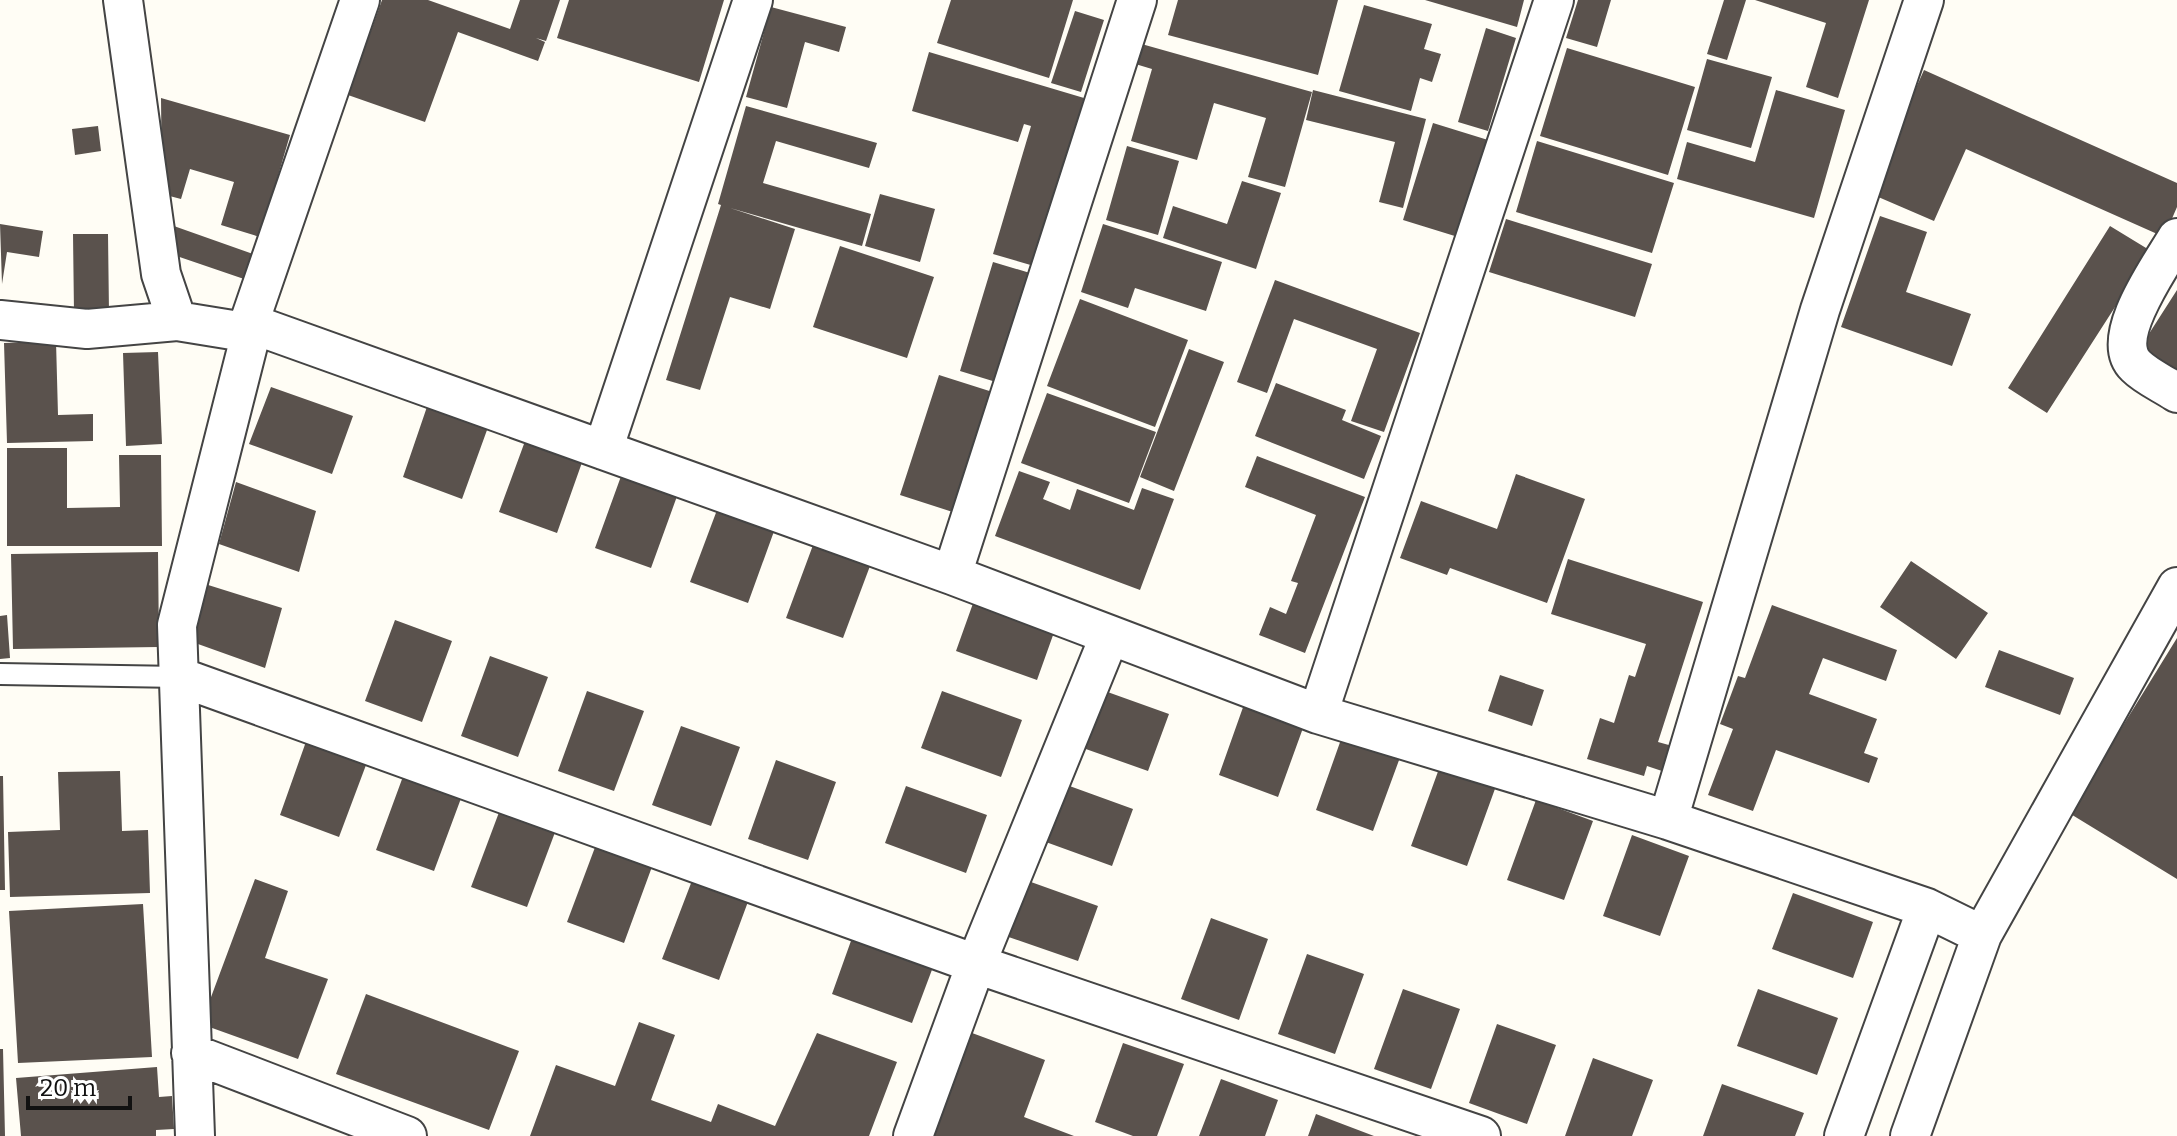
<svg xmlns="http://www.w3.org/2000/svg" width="2177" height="1136" viewBox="0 0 2177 1136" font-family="Bitter,serif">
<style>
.building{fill:#5a524d}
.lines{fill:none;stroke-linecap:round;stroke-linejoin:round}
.lane-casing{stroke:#444;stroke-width:24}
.street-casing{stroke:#444;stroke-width:42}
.lane{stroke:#fff;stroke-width:20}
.street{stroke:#fff;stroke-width:38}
</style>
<rect width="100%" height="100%" fill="#fffdf5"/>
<path class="building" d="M382,0h46l82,29 10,-29h40l-14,41 -10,-3 9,4 -7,19 -80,-29 -33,90 -77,-27z
M569,0h155l-25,82 -142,-44z
M951,0h122l-24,78 -112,-35z
M1178,0h160l-20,75 -150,-40z
M1425,0h99l-7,27z
M1578,0h33l-14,47 -31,-9z
M1724,0h22l-19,60 -20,-6z
M1755,0h114l-31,98 -32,-11 20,-64z
M1364,5l68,19 -8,25 17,5 -9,28 -12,-4 -9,33 -72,-20z
M771,7l75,20 -7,25 -34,-10 -18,66 -41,-11z
M1075,11l29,9 -23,72 -30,-9z
M1486,28l30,10 -28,93 -30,-9z
M1138,43l174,49 -27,95 -37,-10 18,-59 -52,-15 -17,57 -66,-19 21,-72 -20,-6z
M1567,48l128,39 -27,88 -128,-39z
M929,52l155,46 -50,168 -41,-12 38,-128 -7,-2 -6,18 -106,-31z
M1707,59l65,18 -21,71 -64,-18z
M1924,70l253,113v24l-13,30 -198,-88 -32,72 -65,-28z
M1313,90l113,29 -23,89 -24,-6 16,-60 -89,-22z
M1776,90l69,20 -31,108 -137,-39 10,-37 68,20z
M161,98l129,37 -30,102 -39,-12 13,-43 -44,-13 -9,30 -19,-5z
M746,106l131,37 -8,25 -93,-27 -13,42 108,31 -9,32 -132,-38 65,21 -25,80 -40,-12 -30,93 -34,-10 55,-175 -3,-1z
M1433,123l55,17 -30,97 -55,-17z
M98,126l3,25 -26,4 -3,-26z
M1537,141l137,42 -22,70 -136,-41z
M1127,146l52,15 -21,74 -52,-15z
M1242,181l39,12 -25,76 -93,-31 10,-32 54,18z
M880,194l55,15 -15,53 -55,-16z
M1880,216l47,16 -21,60 65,22 -19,52 -111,-39z
M1506,219l146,45 -17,53 -146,-45z
M0,224l43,7 -4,26 -32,-5 -5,32z
M1103,224l119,38 -16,49 -71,-23 -7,20 -47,-16z
M171,225l82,29 -9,25 -82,-28z
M2110,226l41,25 -104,162 -39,-25z
M73,234h35l1,79h-35z
M840,246l94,31 -27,81 -94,-31z
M993,262l37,11 -34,109 -36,-11z
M1275,280l145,53 -36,99 -33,-11 26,-72 -83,-30 -27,74 -30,-11z
M2177,290v90l-41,-26z
M1080,299l108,41 -33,87 -108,-41z
M56,341l2,74 35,-1v27l-86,2 -3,-100z
M1189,349l35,13 -50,129 -34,-14z
M158,352l4,92 -36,2 -3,-93z
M939,375l63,20 -40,120 -62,-20z
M1276,383l70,27 -4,10 39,16 -17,43 -109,-43z
M271,387l82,29 -21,58 -83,-30z
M1047,393l109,39 -27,71 -108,-40z
M430,398l61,21 -29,80 -59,-22z
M528,433l57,21 -28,79 -58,-21z
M7,448h60v60l53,-1 -1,-52h42l1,91h-155z
M1257,456l108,41 -60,156 -46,-18 11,-28 16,7 12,-31 -7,-2 25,-66 -71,-28z
M624,468l56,20 -29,80 -56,-20z
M1019,471l31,11 -7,17 27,11 7,-21 57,21 8,-22 32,11 -34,91 -145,-54z
M1516,474l69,25 -38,104 -97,-35 -3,7 -47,-17 21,-57 76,28z
M236,482l80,29 -17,61 -80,-28z
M720,502l57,21 -29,80 -58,-21z
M816,537l57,21 -30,80 -57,-20z
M158,552l1,95 -146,2 -2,-95z
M1568,559l135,43 -45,140 18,5 -8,26 -21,-7 -3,10 -57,-17 13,-41 14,5 15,-48 6,2 11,-33 -95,-30z
M1911,561l77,52 -32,46 -76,-52z
M205,584l77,24 -17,60 -81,-29z
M976,595l81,29 -20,56 -81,-29z
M1772,605l125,45 -11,31 -63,-23 -14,36 68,25 -13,34 14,5 -9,25 -93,-33 -23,61 -45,-16 25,-66 -13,-5 18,-48 7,2z
M7,615l3,43 -10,1v-43z
M395,620l57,21 -30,81 -57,-21z
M2177,638v241l-108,-66z
M1999,650l75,28 -14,37 -75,-28z
M490,656l58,21 -30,80 -57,-21z
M1500,675l44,15 -12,36 -44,-15z
M1088,685l81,29 -21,57 -82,-29z
M587,691l57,20 -30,80 -56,-20z
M942,691l80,29 -21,57 -80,-29z
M1247,696l60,21 -29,80 -59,-22z
M681,726l59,21 -29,79 -59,-21z
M1344,731l58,21 -29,79 -57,-21z
M308,736l61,21 -30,80 -59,-22z
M776,760l60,22 -28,78 -60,-21z
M1440,766l56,20 -29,80 -56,-20z
M120,771l2,60 26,-1 2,63 -140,4 -2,-65 52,-2 -2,-58z
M405,771l58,22 -29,78 -58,-21z
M0,776h3l2,114h-5z
M1053,780l80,29 -21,57 -80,-29z
M906,786l81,29 -21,58 -81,-30z
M1536,800l57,21 -29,79 -57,-20z
M501,807l56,20 -30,80 -56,-20z
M1632,835l57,21 -29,80 -57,-20z
M597,842l56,22 -29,79 -57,-21z
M1017,877l81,29 -20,55 -81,-28z
M693,878l56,21 -30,81 -57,-21z
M255,879l33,12 -23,67 63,21 -30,80 -97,-35z
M1793,893l80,29 -20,56 -81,-29z
M143,904l9,153 -134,6 -9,-152z
M1211,918l57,21 -29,81 -58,-21z
M852,938l81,29 -21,56 -80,-29z
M1307,954l57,20 -29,80 -57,-20z
M1403,989l57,20 -29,80 -57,-20z
M1758,989l80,29 -21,57 -80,-29z
M366,994l153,57 -30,79 -153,-56z
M639,1022l36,13 -24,65 60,22 7,-18 57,22 42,-93 80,29 -28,74h-339l26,-71 59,21z
M1497,1024l59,21 -29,79 -58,-21z
M964,1030l81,30 -21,57 50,19h-150z
M1123,1043l61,21 -27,72h-24l-38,-14z
M0,1049h3l2,87h-5z
M1593,1058l60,22 -21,56h-67z
M157,1067l2,30 13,-1 2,33 -18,1v6h-135l-5,-58z
M1221,1079l57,21 -13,36h-66z
M1722,1084l82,29 -9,23h-92z
M1316,1114l58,22h-66z"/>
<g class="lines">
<g class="lane-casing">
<path id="lane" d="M0,674l180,3"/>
</g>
<g class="street-casing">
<path id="street" d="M123,0l38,274 16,47
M2177,238c-15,26 -70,100 -41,128 11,11 28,18 41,27
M0,320l87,9 90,-8 74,12
M249,323l703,252 366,139 350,106 259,88 55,27
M603,450l150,-450
M952,575l185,-575
M180,677l796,287 505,172
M1318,714l236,-714
M1668,820l152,-510 104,-310
M191,1053l216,83
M195,1136l-18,-511 74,-292 -2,-10 111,-323
M913,1136l63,-172 134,-329
M1844,1136l83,-228
M1910,1136l72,-201 195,-348"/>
</g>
<use href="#lane" class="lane"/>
<use href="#street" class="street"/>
</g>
<path d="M28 1096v12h102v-12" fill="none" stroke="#111111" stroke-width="4"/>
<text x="40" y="1096" font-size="24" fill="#111111" stroke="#ffffff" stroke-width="6" paint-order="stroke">20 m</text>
</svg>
